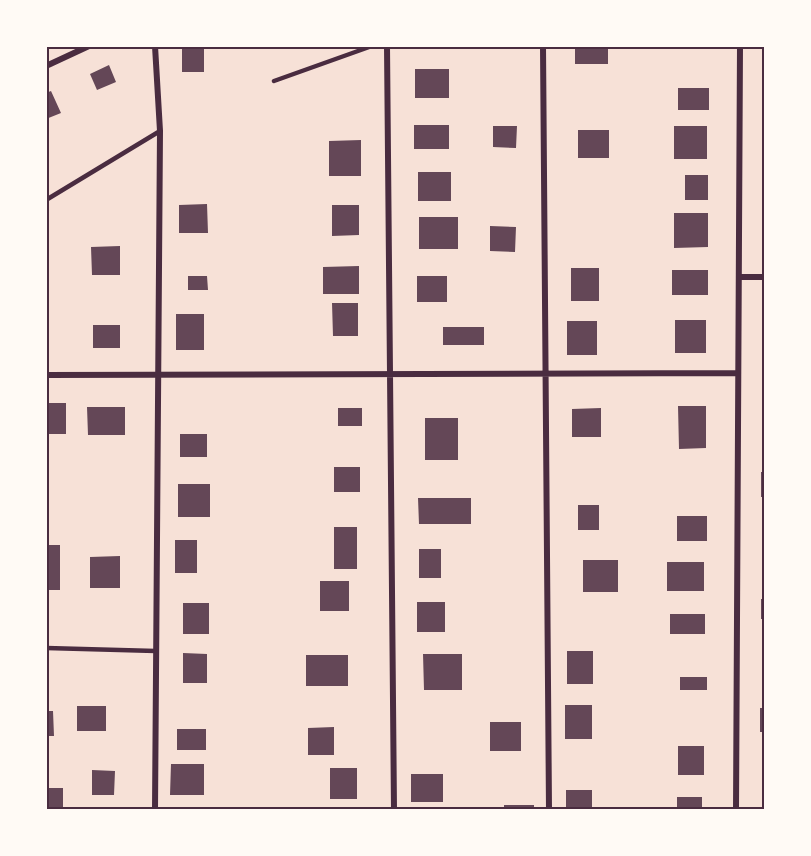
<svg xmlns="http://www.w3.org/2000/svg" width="811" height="856" viewBox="0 0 811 856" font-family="'Crimson Pro',serif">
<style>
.building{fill:#644757}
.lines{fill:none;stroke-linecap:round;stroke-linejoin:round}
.service{stroke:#4a2c40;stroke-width:4.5}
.minor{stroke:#4a2c40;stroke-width:6}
.neatline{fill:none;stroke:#4a2c40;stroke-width:2}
</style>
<rect width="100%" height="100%" fill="#f7e1d7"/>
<path class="building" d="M182,46h22v26h-22z
M575,46h33v18h-33z
M109,65l7,17 -19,8 -7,-16z
M415,69h34v29h-34z
M678,88h31v22h-31z
M51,91l10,22 -15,6v-26z
M414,125h35v24h-35z
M493,126h24l-1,22 -23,-1z
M674,126h33v33h-33z
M578,130h31v28h-31z
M361,140v36h-32v-35z
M418,172h33v29h-33z
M685,175h23v25h-23z
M207,204l1,29h-29v-28z
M332,205h27v30l-27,1z
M674,213h34v34l-34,1z
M419,217h39v32h-39z
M490,226l26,1 -1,25 -25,-1z
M120,246v29h-28l-1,-28z
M359,266v28h-36v-27z
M571,268h28v33h-28z
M672,270h36v25h-36z
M188,276h19l1,14h-20z
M417,276h30v26h-30z
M332,303h26v33h-25z
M176,314h28v36h-28z
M675,320h31v33h-31z
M567,321h30v34h-30z
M93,325h27v23h-27z
M443,327h41v18h-41z
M46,403h20v31h-20z
M678,406h28v42l-27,1z
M87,407h38v28h-37z
M338,408h24v18h-24z
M601,408v29h-29v-28z
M425,418h33v42h-33z
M180,434h27v23h-27z
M334,467h26v25h-26z
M761,472h3v25h-3z
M178,484h32v33h-32z
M418,498h53v26h-52z
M578,505h21v25h-21z
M677,516h30v25h-30z
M334,527h23v42h-23z
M175,540h22v33h-22z
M46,545h14v45h-14z
M419,549h22v29h-22z
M120,556v32h-30v-31z
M583,560h35v32h-35z
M667,562h37v29h-37z
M320,581h29v30h-29z
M761,599h3v20h-3z
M417,602h28v30h-28z
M183,603h26v31h-26z
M670,614h35v20h-35z
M567,651h26v33h-26z
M183,653l24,1v29h-24z
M423,654h39v36h-38z
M306,655h42v31h-42z
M680,677h27v13h-27z
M565,705h27v34h-27z
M77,706h29v25h-29z
M760,708h4v24h-4z
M46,711h7l1,25h-8z
M490,722h31v29h-31z
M334,727v28h-26v-27z
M177,729h29v21h-29z
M678,746h26v29h-26z
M171,764h33v31h-34z
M330,768h27v31h-27z
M762,768h2v20h-2z
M92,770l23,1 -1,24h-22z
M411,774h32v28h-32z
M46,788h17v22h-17z
M566,790h26v20h-26z
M677,797h25v13h-25z
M504,805h30v5h-30z"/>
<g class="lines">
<path class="service" d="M274,81l98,-35
M46,200l114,-69
M46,648l110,3"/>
<path class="minor" d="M155,46l5,85 -5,679
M387,46l7,764
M543,46l6,764
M46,66l43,-20
M739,277h25
M46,375l692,-2
M736,810l4,-764"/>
</g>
<rect width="811" height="856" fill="none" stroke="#fffaf5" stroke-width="96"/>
<rect x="48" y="48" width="715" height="760" class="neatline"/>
</svg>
